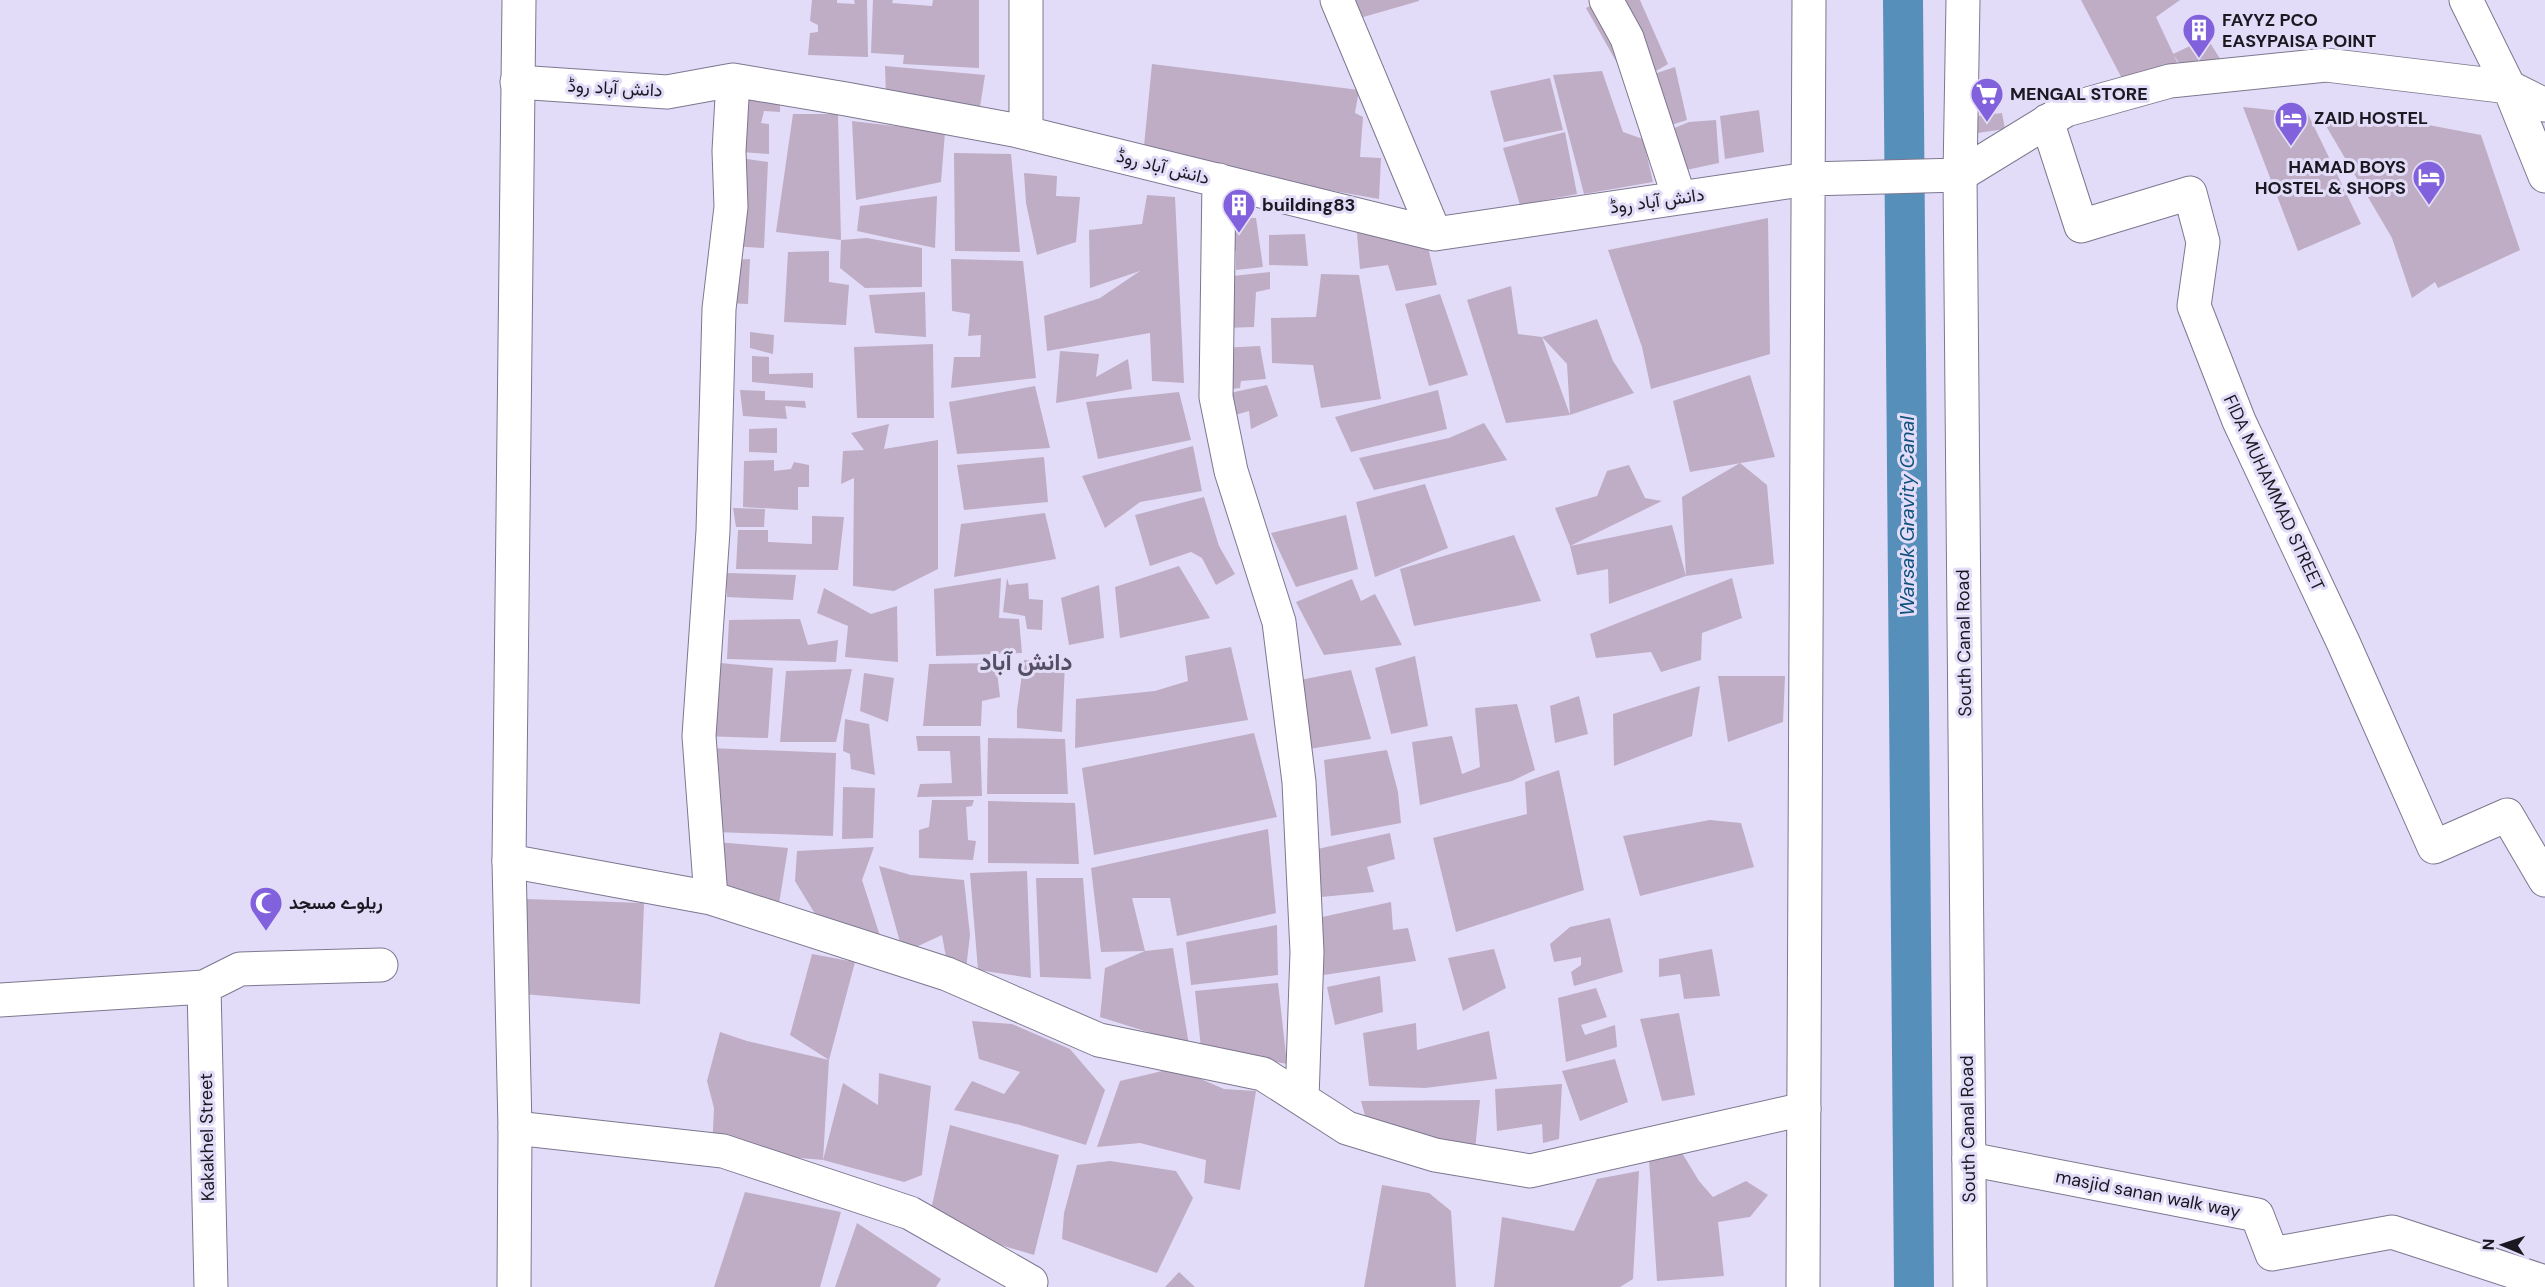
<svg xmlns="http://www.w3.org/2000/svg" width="2545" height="1287" viewBox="0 0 2545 1287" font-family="'DM Sans',Vazirmatn,sans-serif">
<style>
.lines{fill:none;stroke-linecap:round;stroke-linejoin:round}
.canal{stroke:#578fbb;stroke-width:40}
.building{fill:#beadc5}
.street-casing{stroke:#7d778f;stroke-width:35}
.secondary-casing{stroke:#7d778f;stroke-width:35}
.street{stroke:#fff;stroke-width:33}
.secondary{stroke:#fff;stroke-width:33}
.labels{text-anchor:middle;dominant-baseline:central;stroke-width:6;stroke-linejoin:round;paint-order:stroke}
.poi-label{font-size:18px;font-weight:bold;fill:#1a1821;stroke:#e3dcf8;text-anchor:start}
.street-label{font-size:18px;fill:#1a1821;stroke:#e3dcf8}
.water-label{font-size:20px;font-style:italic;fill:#0e517c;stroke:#e3dcf8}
.district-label{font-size:24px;font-weight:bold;fill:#554f66;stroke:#e3dcf8}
</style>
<rect width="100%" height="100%" fill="#e3dcf8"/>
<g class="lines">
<path class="canal" d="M1903,0l11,1287"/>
</g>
<path class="building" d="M812,0h25v3l18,1 -1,-4h13l1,57 -60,-2 2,-22 8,-1v-7l-8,-4z
M873,0h20l-1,3 40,3 1,-6h46v68l-76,-4 1,-9 -33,-2z
M1347,0h72v1l-66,19z
M1601,0h39l28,64 -12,7 -30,8 -40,-71z
M2081,0h99l-24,17 29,62 -56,13z
M2207,38l17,27 -38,9 -13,-20z
M1152,64l207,26 -4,23 8,4 -3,40 21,1 -2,41 -142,-25 -93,-28z
M885,66l100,9 -5,32 -94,-8z
M1675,67l12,53 -19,6 -3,-7 -28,6 -10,-42z
M1602,71l21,61 20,7 10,43 -69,12 -31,-119z
M1550,78l13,52 -59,12 -14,-51z
M733,92l47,6v14l-16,-1 -3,12 8,1v30l-40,-3z
M2243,107l65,7 53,110 -63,27z
M1759,110l5,42 -39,7 -5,-43z
M2002,113l3,16 -34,5 -1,-17z
M793,114h45l3,126 -65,-8z
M2322,119h75l84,16 39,115 -82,38 -3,-6 -23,16 -20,-60z
M1716,120l3,43 -61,13 9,-45 22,-9z
M852,121l93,11 -4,50 -85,18z
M1565,132l12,62 -57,11 -17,-57z
M954,153l57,1 9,98 -65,-1z
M734,157l34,5 -4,86 -36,-2z
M1024,173l33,3 -1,20 24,1 -4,45 -39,13 -11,-52z
M1147,195l28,2 9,186 -32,-2 -2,-48 -103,18 -3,-35 56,-18 40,-27 -50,17 -1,-58 53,-6z
M937,196l-2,52 -78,-17 3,-25z
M1223,217l33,1 7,49 -27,3v-19l-18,-1z
M1768,218l2,136 -119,35 -9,-42 -34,-97z
M1356,222l69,13 12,50 -41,6 -8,-26 -28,4z
M1305,234l3,32 -39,-1v-30z
M867,238l55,10v39l-57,1 -25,-20 1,-28z
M829,251v31l20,3 -3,40 -62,-3 4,-70z
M750,259l-2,45 -21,-1 4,-43z
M951,259l72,2 13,117 -85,10 3,-31h26l1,-22 -13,1 2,-22 -18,-3z
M1270,272v17l-14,3 -2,35 -29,1 -2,-51z
M1321,274l38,1 22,124 -60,9 -8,-43 -41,-2 -1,-45 45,-1z
M1511,286l7,48 24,3 28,78 -64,8 -39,-123z
M925,292l1,45 -51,-4 -6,-38z
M1440,294l28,81 -39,11 -24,-82z
M1597,319l16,42 21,32 -64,22 -3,-51 -25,-27z
M750,332l24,3 -1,19 -23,-6z
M933,344l1,74h-77l-3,-71z
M1260,346l6,33 -25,2 -1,7 -18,2 -2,-42z
M1060,351l39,3 -3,23 32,-18 4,30 -76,14z
M752,356l17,1v17l44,-1v15l-61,-6z
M1750,375l25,82 -85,15 -17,-71z
M1267,385l11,31 -27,13 -2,-18 -24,7v-24z
M1035,386l15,62 -93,6 -8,-52z
M740,390l25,1v9l40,1 1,7 -21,-2 2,13 -44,-3z
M1438,390l9,39 -96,23 -16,-35z
M1179,392l12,48 -93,19 -12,-57z
M1484,423l23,37 -133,30 -15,-32 90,-20z
M889,424l-5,25 54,-9v129l-44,22 -41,-5 1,-108 -13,6 2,-33 21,-1 -13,-17z
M777,428v25l-28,-1v-23z
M1193,446l9,45 -62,11 -35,26 -23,-52z
M1044,457l4,45 -84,8 -7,-45z
M774,460v11l17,-2 3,-7 15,3v22h-11v23l-55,-3 1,-46z
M1740,463l27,22 7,79 -88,12 -4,-79z
M1629,465l16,33 17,3 -92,45 -15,-38 42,-12 10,-25z
M1425,484l23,64 -73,29 -19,-75z
M1204,497l15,49 16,28 -19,11 -14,-27 -11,-6 -41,14 -15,-51z
M733,508l32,1 -1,18h-28z
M1045,513l11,46 -102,18 7,-53z
M1346,515l12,54 -62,18 -25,-54z
M812,516l32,1 -6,53 -102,-1 2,-39h30v12l44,2z
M1672,525l14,51 -77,28 -1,-35 -31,6 -7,-29z
M1514,535l27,66 -127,25 -14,-57z
M1179,566l31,52 -90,20 -5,-51z
M726,573l70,2 -3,25 -66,-3z
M1001,578l-2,40 20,1 3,34 -86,3 -2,-67z
M1007,578l2,7 19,-2 1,16 14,1 -1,30 -15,-1 -2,-13 -22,-4z
M1732,578l10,40 -40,15 -1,27 -40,12 -10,-20 -55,6 -6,-24z
M1352,579l9,22 14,-7 27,51 -78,10 -28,-53z
M1099,585l5,53 -35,7 -8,-47z
M824,588l47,26 26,-8 1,56 -53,-5 3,-31 -31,-13z
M800,619l8,26 30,-5 -2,22 -109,-3 2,-39z
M1231,647l17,73 -173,28 1,-49 79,-8 33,-10 -3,-25z
M1415,656l13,70 -37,8 -16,-66z
M1024,660l41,3 -3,69 -45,-4v-18z
M710,662l63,6 -5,70 -69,-2z
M996,663l4,34 -18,4 -1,25h-58l6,-62z
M852,669l-16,73h-56l6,-71z
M1351,670l20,69 -62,10 -14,-68z
M864,673l30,5 -6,44 -28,-11z
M1718,676h67l-2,46 -55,20z
M1700,686l-8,50 -78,30 -1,-52z
M1579,696l9,38 -33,9 -5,-37z
M1517,704l18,66 -23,11 -92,24 -8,-63 40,-6 10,38 18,-7 -5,-59z
M845,719l24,5 6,51 -24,-6 -1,-15 -7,-3z
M1254,733l23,84 -183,38 -12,-87z
M916,736h64l2,60 -65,1 3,-13 32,-1 -2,-32h-32z
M988,738l77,1 3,55h-81z
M709,748l127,5 -3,83 -119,-4z
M1387,750l11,42 3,31 -70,13 -7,-76z
M1559,770l25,120 -128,42 -23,-94 94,-24 -2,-32z
M843,787l32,1 -2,50 -31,1z
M932,800h42l-2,6 -6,1 2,33 8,1 -3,19 -54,-2v-28l10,-3z
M988,801l87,2 4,61 -91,-1z
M1710,820l31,3 13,44 -114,29 -17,-60z
M1268,829l8,84 -99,23 -7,-38h-38l13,53 -44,1 -10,-84z
M1390,833l5,26 -28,8 7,25 -53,5 -8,-47z
M716,842l72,6 -9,56 -61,-11z
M874,847l-12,33 19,59 -61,-17 -25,-41 2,-30z
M879,866l32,9 53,5 6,55 -4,34 -19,-6 -5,-28 -39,18z
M1027,871l4,107 -53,-8 -8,-97z
M1036,878h47l8,101 -51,-2z
M526,899l118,4 -4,101 -117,-10z
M1391,902l2,28 15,-2 8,33 -99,15 -4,-57z
M1610,918l13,54 -49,14 -3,-14 10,-7v-8l-27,5 -4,-18 20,-17z
M1277,925l1,50 -87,10 -5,-43z
M1173,948l16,97 -89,-28 5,-49 40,-17z
M1494,949l12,39 -43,23 -15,-53z
M1712,949l8,47 -36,3 -4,-25 -21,3v-18z
M812,954l43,8 -26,98 -39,-25z
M1380,976l3,36 -48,13 -8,-38z
M1278,983l9,81 -86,-16 -6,-57z
M1596,988l11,29 -26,8 4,10 30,-10 2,22 -51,15 -8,-64z
M1679,1013l16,82 -33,6 -22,-82z
M972,1021l40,3 58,25 35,41 -19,55 -66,-20 -66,-15 18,-29 32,13 16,-22 -41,-13z
M1416,1023l1,27 72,-19 8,48 -72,9 -56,-2 -6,-53z
M720,1032l27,9 82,19 -6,100 -111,-10 2,-42 -7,-27z
M1615,1059l13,43 -48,19 -18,-50z
M1175,1068l49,21 32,2 -16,99 -36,-7 2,-23 -66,-17 -43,4 23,-66z
M879,1073l52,13 -9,89 -18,7 -81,-22 20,-77 35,22z
M1562,1084l-3,55 -16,4 -1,-19 -45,7 -2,-42z
M1480,1100l-5,50 -110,-34 -4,-15z
M950,1125l109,30 -25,100 -106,-32z
M1673,1138l26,43 14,16 33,-16 22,14 -18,22 -32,5 6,54 -67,5 -9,-137z
M1110,1161l66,10 17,27 -36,75 -95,-34 2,-26 13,-48z
M1639,1171l-6,108 -13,8h-126l8,-70 72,14 23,-52z
M1382,1185l47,8 22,18 5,76h-92z
M745,1192l96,20 -21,75h-106z
M857,1223l84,56 -5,8h-101z
M1179,1272l16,15h-30z"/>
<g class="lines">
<g class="street-casing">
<path id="street" d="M1026,0v133
M1337,0l98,234
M1606,0l21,38 52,159
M2466,0l43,87 36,89
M517,82l150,10 66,-12 113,19 168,31 421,104 373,-55
M2047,121l34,105 109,-33 13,49 -9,64 45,115 104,221 91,205 73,-32 38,65
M1960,175l106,-65 104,-29 156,-16 183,22 36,18
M1219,180l-3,217 15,74 48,151 20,160 8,170 -5,147
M509,861l202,37 236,76 152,66 164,34 84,54 88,27 95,16 274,-62
M711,898l-12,-162 14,-205 6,-222 12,-102 -2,-56 4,-71
M204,987l7,300
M0,1000l204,-13 36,-18 141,-4
M515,1128l208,23 187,62 121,69
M1969,1159l288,56 15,39 120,-22 153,50"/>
</g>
<g class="secondary-casing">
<path id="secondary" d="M1963,0l-3,175 10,1112
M1808,179l152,-4
M514,1287l1,-159 -6,-267 10,-861
M1803,1287l6,-1287"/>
</g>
<use href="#street" class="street"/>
<use href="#secondary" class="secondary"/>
</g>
<defs>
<g id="building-pin" transform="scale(1.725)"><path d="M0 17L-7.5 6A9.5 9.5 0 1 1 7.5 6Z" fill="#8261dc" stroke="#e3dcf8"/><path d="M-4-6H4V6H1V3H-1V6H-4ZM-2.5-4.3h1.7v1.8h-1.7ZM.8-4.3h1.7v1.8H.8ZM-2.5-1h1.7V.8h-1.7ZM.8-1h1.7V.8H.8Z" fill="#fff"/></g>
<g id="supermarket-pin" transform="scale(1.725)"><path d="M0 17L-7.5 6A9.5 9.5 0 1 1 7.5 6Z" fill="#8261dc" stroke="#e3dcf8"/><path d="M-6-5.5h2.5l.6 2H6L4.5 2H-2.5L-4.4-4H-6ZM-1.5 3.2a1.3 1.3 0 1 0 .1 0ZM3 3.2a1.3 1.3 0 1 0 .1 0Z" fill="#fff"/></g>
<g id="hotel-pin" transform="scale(1.725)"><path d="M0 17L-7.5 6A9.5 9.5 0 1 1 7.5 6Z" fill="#8261dc" stroke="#e3dcf8"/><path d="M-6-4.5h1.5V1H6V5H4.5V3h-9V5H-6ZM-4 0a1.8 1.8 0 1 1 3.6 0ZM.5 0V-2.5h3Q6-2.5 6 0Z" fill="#fff"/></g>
<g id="mosque-pin" transform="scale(1.725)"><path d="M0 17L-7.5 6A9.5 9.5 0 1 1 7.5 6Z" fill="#8261dc" stroke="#e3dcf8"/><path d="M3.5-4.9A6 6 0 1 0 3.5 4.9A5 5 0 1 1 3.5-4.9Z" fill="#fff"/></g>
</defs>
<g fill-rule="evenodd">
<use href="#building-pin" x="2199" y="30"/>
<use href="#supermarket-pin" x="1987" y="94"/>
<use href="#hotel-pin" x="2291" y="118"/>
<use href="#hotel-pin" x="2429" y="177"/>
<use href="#building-pin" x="1239" y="205"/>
<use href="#mosque-pin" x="266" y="903"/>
</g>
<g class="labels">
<g class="poi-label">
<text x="2222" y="20">FAYYZ PCO<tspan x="2222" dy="21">EASYPAISA POINT</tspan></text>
<text x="2010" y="94">MENGAL STORE</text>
<text x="2314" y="118">ZAID HOSTEL</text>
<text x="2406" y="167" text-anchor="end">HAMAD BOYS<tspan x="2406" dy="21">HOSTEL &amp; SHOPS</tspan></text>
<text x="1262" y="205">building83</text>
<text x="289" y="903">ریلوے مسجد</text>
</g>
<g class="street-label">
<text transform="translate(615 88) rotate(3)">دانش آباد روڈ</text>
<text transform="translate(1163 167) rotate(14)">دانش آباد روڈ</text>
<text transform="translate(1657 201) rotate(-8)">دانش آباد روڈ</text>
<text transform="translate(2274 493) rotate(65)">FIDA MUHAMMAD STREET</text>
<text transform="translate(1964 643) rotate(-91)">South Canal Road</text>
<text transform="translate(1968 1129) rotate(-91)">South Canal Road</text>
<text transform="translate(207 1137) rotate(-91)">Kakakhel Street</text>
<text transform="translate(2148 1194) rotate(11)">masjid sanan walk way</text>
</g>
<g class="water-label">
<text transform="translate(1907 516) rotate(-90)">Warsak Gravity Canal</text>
</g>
<g class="district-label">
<text x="1026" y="661">دانش آباد</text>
</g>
</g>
<g transform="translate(2503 1245) rotate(272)" stroke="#e3dcf8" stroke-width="4.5" paint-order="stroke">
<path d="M0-4.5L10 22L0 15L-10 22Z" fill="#1a1821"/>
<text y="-9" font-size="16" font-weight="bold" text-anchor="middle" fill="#1a1821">N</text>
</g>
</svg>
